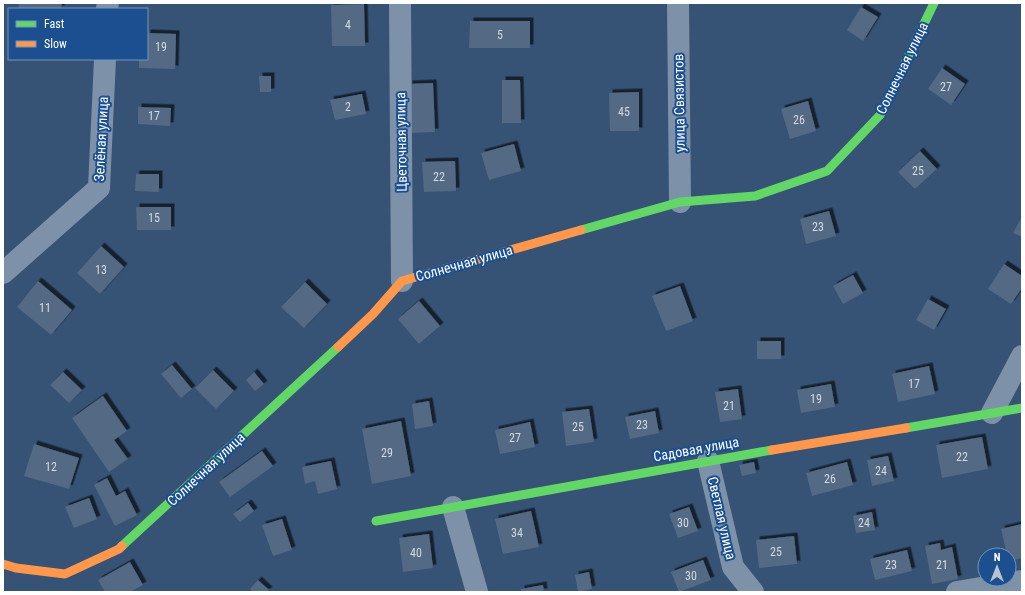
<svg xmlns="http://www.w3.org/2000/svg" width="1025" height="595" viewBox="0 0 1025 595" font-family="'Roboto Condensed',sans-serif">
<style>
.building{fill:#526984;filter:url(#shadow)}
.lines{fill:none;stroke-linecap:round;stroke-linejoin:round}
.street{stroke:#7d92a8;stroke-width:22}
.fast{stroke:#63d668;stroke-width:9}
.slow{stroke:#ff974d;stroke-width:9}
.labels{text-anchor:middle;dominant-baseline:central;stroke-width:4;stroke-linejoin:round;paint-order:stroke}
.number-label{font-size:12px;fill:#d4dae0}
.street-label{font-size:14px;fill:#fff;stroke:#1b4f8f}
</style>
<defs>
<filter id="shadow"><feDropShadow dx="3.5" dy="-3.5" stdDeviation="0" flood-color="#0009"/></filter>
</defs>
<rect width="100%" height="100%" fill="#365274"/>
<path class="building" d="M19,3h43l-1,6h-43z
M364,4l1,42h-33l-1,-41z
M861,7l17,10 -15,24 -16,-11z
M470,21h60v27h-61z
M147,33l29,1 -1,35 -36,-1v-9h8z
M942,68l23,16 -14,21 -23,-16z
M259,76h12v16h-11z
M502,80h18l1,43h-19z
M433,83l2,49 -24,1 -2,-49z
M639,92v39h-29l-1,-38z
M362,94l4,20 -31,6 -5,-20z
M808,101l8,30 -26,8 -9,-30z
M138,107l33,1 -1,18 -32,-2z
M514,144l7,27 -32,9 -8,-27z
M920,151l17,18 -22,20 -17,-17z
M455,161l1,30 -32,1 -2,-30z
M136,174h23v18l-24,-1z
M136,207h35v23h-34z
M829,211l7,25 -30,8 -6,-25z
M1022,217v20l-9,-4z
M101,246l23,21 -24,27 -23,-21z
M1004,264l18,12v12l-11,16 -23,-15z
M853,275l10,18 -20,11 -10,-18z
M38,281l34,29 -21,25 -34,-28z
M305,282l22,22 -23,24 -23,-21z
M680,286l13,35 -27,10 -14,-35z
M928,299l18,10 -12,21 -18,-10z
M419,301l21,25 -21,18 -21,-25z
M757,341h24v18h-24z
M172,365l20,24 -11,9 -20,-24z
M929,366l6,28 -37,8 -6,-28z
M213,370l21,21 -18,18 -21,-21z
M63,372l19,18 -13,13 -19,-18z
M254,372l10,12 -9,7 -9,-11z
M831,384l4,23 -34,6 -4,-23z
M738,389l4,30 -22,3 -5,-30z
M103,396l24,35 -13,9 14,19 -19,13 -37,-54z
M429,401l4,25 -18,3 -3,-25z
M589,409l5,33 -28,4 -4,-34z
M655,411l4,22 -29,6 -5,-22z
M401,421l10,55 -39,8 -10,-55z
M530,422l5,25 -35,7 -5,-24z
M982,437l6,32 -46,9 -6,-33z
M34,444l45,14 -10,31 -45,-13z
M262,451l11,15 -43,31 -11,-15z
M888,456l6,25 -22,5 -5,-26z
M331,461l6,28 -19,5 -3,-13 -10,3 -3,-17z
M754,462l2,11 -14,3 -3,-11z
M847,462l6,23 -41,11 -6,-23z
M107,478l9,18 9,-5 12,24 -22,11 -21,-41z
M89,498l8,21 -23,9 -9,-21z
M248,503l6,8 -14,11 -7,-8z
M689,507l9,24 -20,7 -9,-24z
M531,511l8,36 -36,7 -8,-35z
M872,512l3,18 -19,3 -3,-17z
M282,519l10,31 -19,6 -11,-31z
M1022,524v34l-13,3v-6h-2l-6,-26z
M429,534l4,34 -30,4 -4,-34z
M794,536l3,28 -38,4 -3,-28z
M940,543l1,7 11,-3 6,32 -26,5 -7,-38z
M907,550l5,21 -37,9 -5,-21z
M703,560l8,20 -32,12 -8,-20z
M130,562l13,23 -13,7h-25l-7,-12z
M589,572l3,17 -14,3 -3,-17z
M258,580l11,10 -2,2h-14l-3,-3z
M543,585l1,7h-23v-3z"/>
<g class="lines">
<path class="street" d="M400,3l2,278
M678,3l2,199
M107,9l1,-6
M3,273l96,-85 6,-129
M992,413l30,-57
M708,461l25,106 20,25
M453,507l24,85
M957,592l65,-11"/>
<path class="fast" d="M581,230l99,-28 75,-6 72,-25 53,-56 54,-112
M906,428l116,-20
M376,521l396,-71
M122,546l216,-199"/>
<path class="slow" d="M338,347l35,-33 29,-33 179,-51
M772,450l134,-22
M3,564l13,4 49,6 54,-25 3,-3"/>
</g>
<g class="labels">
<g class="number-label">
<text x="348" y="25">4</text>
<text x="500" y="35">5</text>
<text x="161" y="47">19</text>
<text x="946" y="87">27</text>
<text x="348" y="107">2</text>
<text x="624" y="112">45</text>
<text x="154" y="116">17</text>
<text x="799" y="120">26</text>
<text x="918" y="171">25</text>
<text x="439" y="177">22</text>
<text x="154" y="218">15</text>
<text x="818" y="227">23</text>
<text x="101" y="270">13</text>
<text x="45" y="308">11</text>
<text x="914" y="384">17</text>
<text x="816" y="399">19</text>
<text x="729" y="406">21</text>
<text x="642" y="425">23</text>
<text x="578" y="427">25</text>
<text x="515" y="438">27</text>
<text x="387" y="453">29</text>
<text x="962" y="457">22</text>
<text x="51" y="467">12</text>
<text x="881" y="471">24</text>
<text x="830" y="479">26</text>
<text x="683" y="523">30</text>
<text x="864" y="523">24</text>
<text x="517" y="533">34</text>
<text x="776" y="552">25</text>
<text x="416" y="553">40</text>
<text x="891" y="565">23</text>
<text x="942" y="565">21</text>
<text x="691" y="576">30</text>
</g>
<g class="street-label">
<text transform="translate(902 68) rotate(-64)">Солнечная улица</text>
<text transform="translate(679 103) rotate(-91)">улица Связистов</text>
<text transform="translate(101 139) rotate(-87)">Зелёная улица</text>
<text transform="translate(401 142) rotate(-91)">Цветочная улица</text>
<text transform="translate(464 263) rotate(-16)">Солнечная улица</text>
<text transform="translate(696 449) rotate(-10)">Садовая улица</text>
<text transform="translate(206 469) rotate(-43)">Солнечная улица</text>
<text transform="translate(722 518) rotate(77)">Светлая улица</text>
</g>
</g>
<rect width="1025" height="595" fill="none" stroke="#ffffff" stroke-width="8"/>
<rect x="8" y="8" width="140" height="52" fill="#1b4f8f" stroke="#7695bc"/>
<rect x="16" y="21" width="20" height="6" fill="#63d668" stroke="#7695bc"/>
<text x="44" y="28" font-size="12" fill="#ffffff">Fast</text>
<rect x="16" y="41" width="20" height="6" fill="#ff974d" stroke="#7695bc"/>
<text x="44" y="48" font-size="12" fill="#ffffff">Slow</text>
<g transform="translate(997 567)"><circle r="19" fill="#1b4f8f" stroke="#7695bc"/>
<path d="M0-3L7 15L0 10L-7 15Z" fill="#b9c2ce"/>
<text y="-6" font-size="11" font-weight="bold" text-anchor="middle" fill="#ffffff">N</text>
</g>
</svg>
